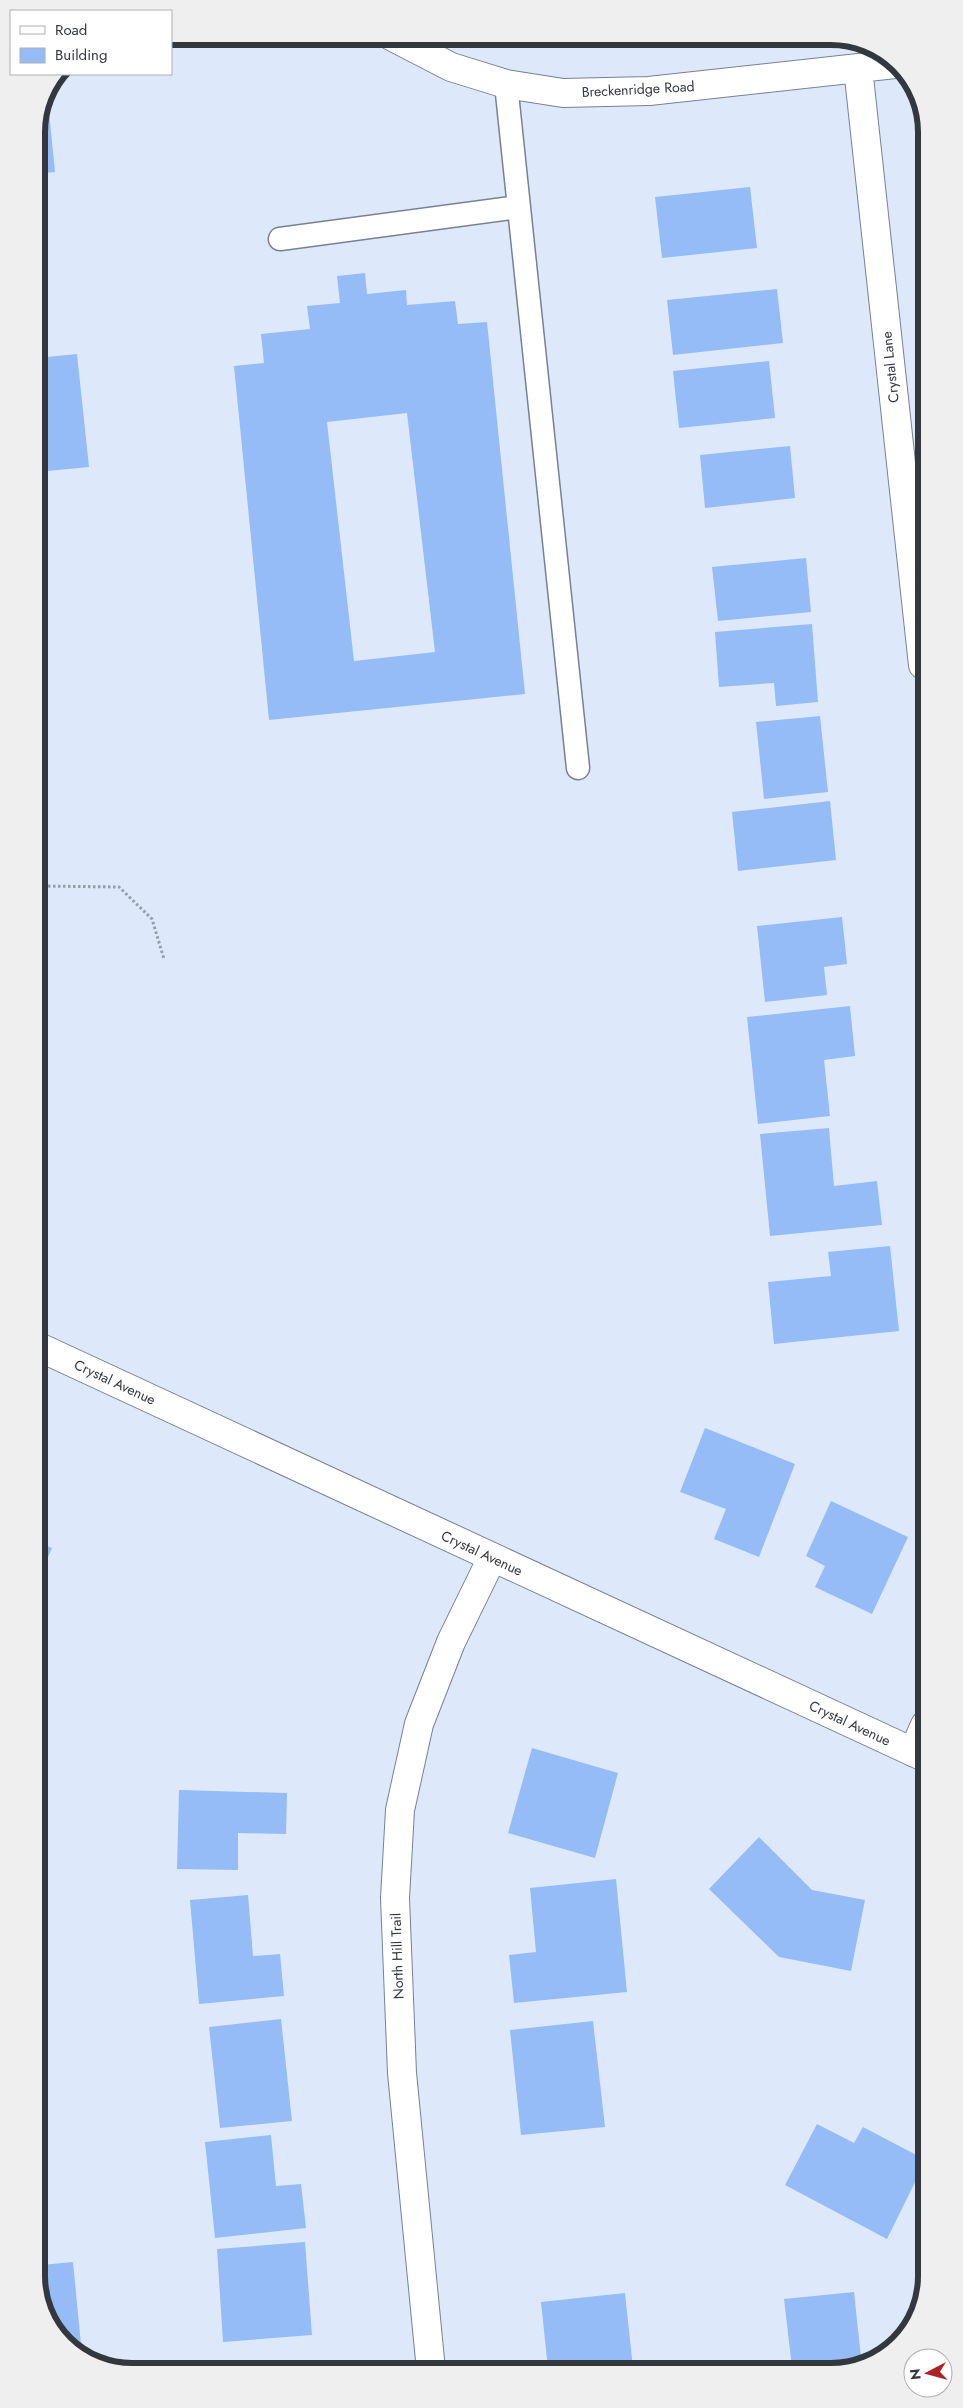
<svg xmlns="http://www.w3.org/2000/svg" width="963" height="2408" viewBox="0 0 963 2408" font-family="Jost,sans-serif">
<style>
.building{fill:#95bcf6;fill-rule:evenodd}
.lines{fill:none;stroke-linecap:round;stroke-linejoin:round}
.lane-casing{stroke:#768292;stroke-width:25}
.street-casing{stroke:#768292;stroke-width:30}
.secondary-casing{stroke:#768292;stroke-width:30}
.path{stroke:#949daa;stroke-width:3;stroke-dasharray:2.5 2.5;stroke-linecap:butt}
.lane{stroke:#fff;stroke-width:22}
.street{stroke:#fff;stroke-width:28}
.secondary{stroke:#fff;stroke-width:28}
.labels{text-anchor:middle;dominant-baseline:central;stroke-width:4;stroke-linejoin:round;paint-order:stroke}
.street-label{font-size:14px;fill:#33383f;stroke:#fff}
.rim{fill:none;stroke:#33383f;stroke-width:6}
</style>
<rect width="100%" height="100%" fill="#dde9fb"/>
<path class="building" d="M48,102l7,70 -18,2 -1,-48z
M750,187l7,61 -95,10 -7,-61z
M365,273l2,21 39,-4 1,15 48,-4 3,23 29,-2 38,372 -256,26 -35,-354 30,-3 -3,-29 49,-5 -3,-23 33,-3 -3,-27zM407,413l28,239 -81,9 -27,-239z
M777,289l6,54 -110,12 -6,-55z
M77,354l12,113 -52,5v-114z
M769,361l6,57 -96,10 -6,-57z
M790,446l5,52 -90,10 -5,-53z
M806,558l5,54 -93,9 -6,-54z
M812,624l6,78 -42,4 -2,-23 -55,4 -4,-55z
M820,716l8,76 -64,7 -8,-77z
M830,801l6,59 -98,11 -6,-59z
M842,917l5,47 -23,3 3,28 -62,7 -8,-76z
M850,1006l5,50 -31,4 6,56 -72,8 -11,-107z
M829,1128l5,58 43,-5 5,44 -112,11 -10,-102z
M890,1246l9,85 -125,13 -6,-62 63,-6 -3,-24z
M705,1428l90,36 -36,93 -45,-18 12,-30 -46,-17z
M831,1501l77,36 -36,77 -57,-27 10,-21 -19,-10z
M40,1543l12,5 -12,27z
M532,1748l86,25 -23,85 -87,-25z
M179,1790l108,3 -1,41 -48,-1v37l-61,-1z
M759,1837l53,53 53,10 -14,71 -72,-14 -70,-68z
M616,1879l11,113 -113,11 -5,-48 27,-3 -6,-64z
M248,1895l5,61 27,-2 4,42 -85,8 -9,-104z
M281,2019l11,102 -72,7 -11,-101z
M593,2021l12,106 -84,8 -11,-105z
M817,2124l37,19 9,-16 63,33 -39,79 -102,-54z
M271,2135l5,51 25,-2 5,44 -91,10 -10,-96z
M305,2242l7,93 -89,7 -6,-93z
M73,2262l9,93 -8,-3 -33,-46v-41z
M854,2292l8,75h-70l-8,-68z
M625,2293l8,75 -85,1 -7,-67z
M314,2362v8l-77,1v-2z"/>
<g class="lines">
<g class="lane-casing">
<path id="lane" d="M506,84l72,684
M280,239l239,-32"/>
</g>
<g class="street-casing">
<path id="street" d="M391,36l60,31 55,17 57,9 86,-2 246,-27
M858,68l65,597
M913,1752l12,-27
M431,2370l-29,-297 -7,-175 5,-88 19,-86 32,-82 41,-84"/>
</g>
<g class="secondary-casing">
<path id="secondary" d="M39,1347l887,411"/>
</g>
<path class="path" d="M38,886l81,1 33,32 12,40"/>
<use href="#lane" class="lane"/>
<use href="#street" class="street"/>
<use href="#secondary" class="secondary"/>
</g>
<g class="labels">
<g class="street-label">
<text transform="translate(638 89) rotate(-3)">Breckenridge Road</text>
<text transform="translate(890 367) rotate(-96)">Crystal Lane</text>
<text transform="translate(115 1382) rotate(25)">Crystal Avenue</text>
<text transform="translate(482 1553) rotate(25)">Crystal Avenue</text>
<text transform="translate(850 1723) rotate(25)">Crystal Avenue</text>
<text transform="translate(397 1956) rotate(-92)">North Hill Trail</text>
</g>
</g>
<path d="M0 0H963V2408H0ZM132 45H831A87 87 0 0 1 918 132V2276A87 87 0 0 1 831 2363H132A87 87 0 0 1 45 2276V132A87 87 0 0 1 132 45Z" fill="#efeff0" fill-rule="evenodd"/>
<path class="rim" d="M132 45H831A87 87 0 0 1 918 132V2276A87 87 0 0 1 831 2363H132A87 87 0 0 1 45 2276V132A87 87 0 0 1 132 45Z"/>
<rect x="10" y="10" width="162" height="65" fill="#ffffff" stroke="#adafb2"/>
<rect x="20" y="26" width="25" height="8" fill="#ffffff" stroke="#adafb2"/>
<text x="55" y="35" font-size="15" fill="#33383f">Road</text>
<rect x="20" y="48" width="25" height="15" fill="#95bcf6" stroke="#adafb2"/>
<text x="55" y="60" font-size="15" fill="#33383f">Building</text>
<g transform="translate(928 2373) rotate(264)"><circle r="24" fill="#ffffff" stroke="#adafb2"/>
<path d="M0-4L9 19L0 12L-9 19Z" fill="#b11f29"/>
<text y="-8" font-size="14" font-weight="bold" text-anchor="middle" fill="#33383f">N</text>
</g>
</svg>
